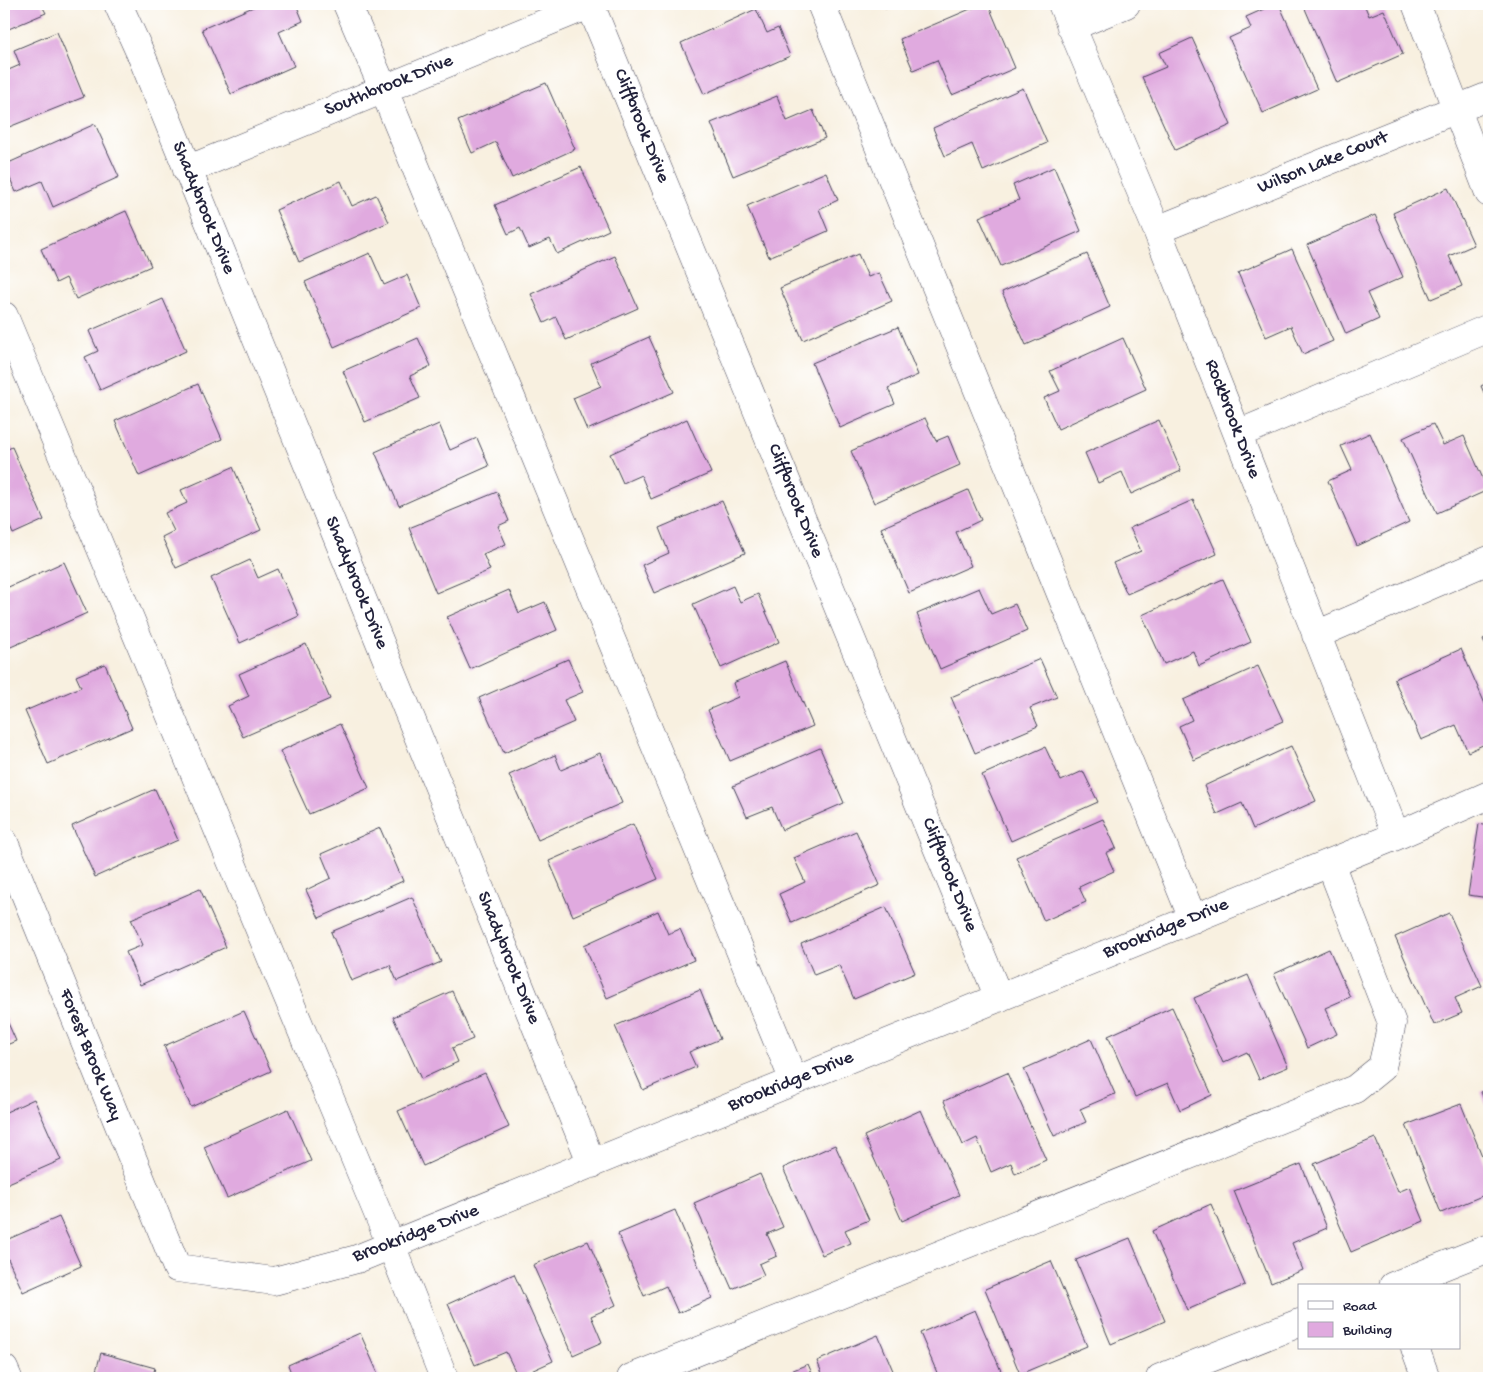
<svg xmlns="http://www.w3.org/2000/svg" width="1493" height="1382" viewBox="0 0 1493 1382" font-family="'Gochi Hand',sans-serif">
<style>
.building{fill:#e0aadf}
.lines{fill:none;stroke-linecap:round;stroke-linejoin:round}
.minor-casing{stroke:#424154;stroke-width:29}
.minor{stroke:#fff;stroke-width:28}
.labels{text-anchor:middle;dominant-baseline:central;stroke-width:4.5;stroke-linejoin:round;paint-order:stroke}
.street-label{font-size:19px;fill:#22223b;stroke:#fff}
</style>
<rect width="100%" height="100%" fill="#fff"/>
<filter id="ink" filterUnits="userSpaceOnUse"><feTurbulence type="fractalNoise" baseFrequency=".02" numOctaves="2"/><feDisplacementMap in="SourceGraphic" scale="10" xChannelSelector="R" yChannelSelector="G"/><feConvolveMatrix kernelMatrix="1 2 1 2 8 2 1 2 1" color-interpolation-filters="sRGB"/></filter>
<filter id="wash" filterUnits="userSpaceOnUse"><feTurbulence type="fractalNoise" baseFrequency=".0096" numOctaves="4" result="noise"/><feDisplacementMap in="SourceGraphic" scale="20" xChannelSelector="R" yChannelSelector="G"/><feGaussianBlur stdDeviation="1.12" result="paint"/><feColorMatrix in="noise" values="0 0 0 0 0 0 0 0 0 0 0 0 0 0 0 0 0 1.4 0 .05"/><feComposite in="paint" operator="in"/></filter>
<g filter="url(#wash)">
<rect width="100%" height="100%" fill="#f8f0e0"/>
<g id="blocks">
<path class="building" d="M4,4h37l5,9 -42,18z
M260,4h36l7,17 -24,11 15,34 -63,28 -29,-65z
M883,4h14l-12,5z
M982,4h6l27,64 -63,27 -15,-35 -24,10 -13,-31z
M1275,4h4l38,85 -54,24 -34,-75 22,-10 -5,-11z
M1303,4h61l5,12 15,-6 19,44 -66,29z
M756,9l11,24 11,-5 12,28 -86,38 -23,-51z
M57,32l27,65 -80,32v-57l16,-7 -6,-15z
M1192,38l39,87 -56,25 -33,-73 24,-10 -7,-14z
M546,83l29,66 -63,29 -16,-36 -24,11 -14,-32z
M1023,88l24,55 -64,28 -11,-27 -27,12 -12,-28z
M777,96l10,25 26,-11 12,28 -92,38 -22,-53z
M95,124l24,53 -66,30 -11,-26 -26,11 -12,-27z
M581,167l28,63 -52,24 -7,-15 -21,9 -9,-20 -12,6 -13,-29z
M1054,167l27,64 -80,35 -22,-49 40,-17 -6,-15z
M826,172l12,28 -19,9 9,22 -59,26 -22,-51z
M341,181l11,25 24,-11 13,27 -90,40 -23,-52z
M1448,188l26,57 -25,11 13,30 -31,13 -38,-86z
M126,211l25,55 -75,33 -10,-21 -10,5 -15,-34z
M1375,215l28,62 -36,16 12,26 -33,15 -39,-89z
M1292,249l41,92 -30,13 -12,-28 -25,11 -28,-64z
M370,253l14,32 23,-10 14,33 -87,39 -29,-65z
M858,254l10,23 11,-4 13,28 -89,39 -23,-52z
M1087,254l23,53 -84,38 -24,-53z
M615,256l23,52 -72,32 -10,-23 -12,6 -13,-29z
M163,299l23,52 -86,39 -15,-33 13,-6 -9,-20z
M898,327l20,48 -30,13 7,16 -55,24 -28,-65z
M649,337l25,55 -87,38 -14,-32 28,-12 -10,-23z
M418,338l13,28 -21,10 10,22 -55,24 -22,-51z
M1123,338l23,51 -88,40 -14,-31 16,-7 -10,-20z
M1489,382v22l-8,-18z
M198,384l24,55 -83,37 -24,-55z
M925,418l11,23 12,-5 12,29 -86,38 -23,-52z
M687,419l24,54 -60,26 -10,-24 -18,8 -13,-29z
M1159,420l22,51 -50,23 -9,-22 -24,11 -13,-30z
M439,424l11,26 27,-12 12,28 -90,40 -24,-54z
M1433,424l10,21 21,-9 24,54 -51,23 -34,-75z
M1370,433l39,89 -52,24 -29,-65 24,-11 -11,-24z
M12,447l32,73 -31,14 -5,-12 -4,1v-72z
M233,467l28,63 -85,38 -14,-31 12,-6 -9,-18 22,-10 -6,-13z
M968,490l13,30 -25,12 15,34 -62,27 -28,-65z
M497,492l12,29 -11,5 8,18 -23,10 7,16 -54,23 -27,-65z
M1193,500l24,54 -90,40 -14,-31 28,-12 -11,-23z
M722,501l23,52 -91,40 -12,-28 27,-12 -10,-25z
M250,560l8,18 20,-9 21,47 -59,27 -29,-65z
M64,562l23,51 -83,37v-61z
M1223,579l28,63 -52,24 -6,-15 -29,13 -22,-49z
M733,586l7,16 18,-8 21,48 -58,26 -28,-64z
M979,588l12,26 24,-10 12,27 -87,38 -23,-55z
M509,590l10,23 26,-11 12,28 -87,39 -23,-52z
M1489,636v17l-6,-14z
M306,644l24,55 -87,38 -15,-31 21,-10 -10,-22z
M1461,649l28,64v29l-21,10 -12,-27 -35,15 -27,-61z
M568,659l15,33 -19,8 10,22 -70,31 -25,-55z
M1040,659l17,38 -27,11 8,18 -63,27 -24,-56z
M785,661l28,65 -83,35 -22,-51 30,-13 -5,-14z
M105,664l27,64 -84,36 -23,-53 56,-24 -5,-11z
M1258,666l25,55 -89,39 -15,-34 13,-6 -9,-20z
M340,724l29,64 -60,26 -29,-63z
M1291,746l25,55 -63,28 -11,-26 -25,11 -13,-28z
M1045,747l16,34 22,-10 15,31 -87,39 -29,-66z
M820,748l24,55 -62,27 -10,-23 -25,10 -14,-31z
M600,753l22,50 -84,37 -29,-65 46,-20 6,15z
M155,789l23,51 -83,37 -23,-51z
M1103,819l13,29 -10,5 8,18 -35,16 7,15 -42,19 -28,-64z
M633,824l25,55 -85,37 -24,-55z
M1479,824l10,2v72l-21,-3z
M380,828l23,53 -84,37 -13,-28 25,-12 -10,-24z
M856,831l24,54 -88,38 -13,-29 26,-12 -11,-24z
M200,889l26,58 -86,38 -14,-33 17,-7 -12,-26z
M412,897l29,65 -44,19 -7,-16 -39,16 -20,-49z
M886,907l29,66 -61,26 -15,-34 -25,10 -13,-31z
M658,911l10,23 12,-5 14,31 -87,38 -23,-53z
M1449,913l33,73 -27,12 7,15 -28,12 -39,-88z
M1329,949l21,48 -25,11 12,26 -30,14 -33,-74z
M1248,975l40,92 -29,12 -12,-27 -24,11 -29,-65z
M700,990l20,49 -31,13 7,15 -53,23 -28,-64z
M452,991l21,48 -21,9 6,14 -37,17 -28,-62z
M1172,1007l40,88 -32,15 -12,-27 -33,14 -27,-61z
M244,1011l27,60 -80,36 -27,-61z
M4,1014l12,27 -12,5z
M1091,1039l24,55 -35,15 6,13 -32,14 -30,-67z
M485,1073l24,54 -86,39 -25,-55z
M1007,1073l39,87 -31,14 -4,-11 -20,9 -14,-34 -14,7 -19,-44z
M1489,1089v23l-8,-20z
M34,1099l27,61 -57,25v-72z
M1461,1104l28,69v20l-48,20 -35,-88z
M288,1109l23,52 -84,37 -23,-51z
M921,1110l38,85 -57,26 -38,-85z
M1375,1138l23,54 12,-5 14,34 -73,31 -37,-88z
M835,1145l34,75 -24,10 6,13 -29,12 -39,-87z
M1301,1164l26,64 -35,15 11,27 -32,13 -37,-92z
M760,1174l23,53 -16,7 10,22 -18,8 5,11 -32,14 -38,-86z
M1211,1204l34,81 -58,25 -35,-79z
M675,1210l37,88 -34,15 -12,-27 -22,10 -26,-62z
M59,1217l22,49 -58,26 -19,-42v-9z
M1130,1238l35,83 -54,23 -35,-84z
M588,1241l28,64 -25,11 11,26 -29,13 -40,-90z
M1051,1261l36,85 -67,28 -35,-85z
M514,1274l39,87 -35,16 -12,-25 -31,13 -27,-61z
M975,1310l29,68h-74l8,-3 -18,-42z
M360,1333l20,45h-87l-5,-13z
M878,1335l18,43h-72l-7,-17z
M101,1353l54,15 -3,10h-58z
M808,1364l6,14h-40z"/>
</g>
</g>
<g filter="url(#ink)">
<use href="#blocks" fill-opacity="0" stroke="#424154" stroke-width="1"/>
<g class="lines">
<g class="minor-casing">
<path id="minor" d="M118,4l24,53 450,1107
M347,4l36,84 411,993
M590,4l409,994
M821,4l372,915
M1062,4l95,226 239,606
M1416,4l73,189
M1071,27l55,-23
M187,170l404,-166
M1157,230l332,-134
M4,316l387,929 53,133
M1238,434l251,-106
M1316,635l173,-75
M4,842l173,426 97,13 83,-22 1039,-423 93,-41
M1393,1286l96,-38
M1415,1348l11,30
M4,1369l4,9
M631,1378l724,-289 27,-22 10,-44 -62,-160
M1160,1378l139,-55"/>
</g>
<use href="#minor" class="minor"/>
</g>
</g>
<g class="labels">
<g class="street-label">
<text transform="translate(389 86) rotate(-22)">Southbrook Drive</text>
<text transform="translate(641 126) rotate(68)">Cliffbrook Drive</text>
<text transform="translate(1323 163) rotate(-22)">Wilson Lake Court</text>
<text transform="translate(203 208) rotate(68)">Shadybrook Drive</text>
<text transform="translate(1232 419) rotate(69)">Rockbrook Drive</text>
<text transform="translate(795 501) rotate(68)">Cliffbrook Drive</text>
<text transform="translate(356 583) rotate(68)">Shadybrook Drive</text>
<text transform="translate(949 875) rotate(68)">Cliffbrook Drive</text>
<text transform="translate(1166 929) rotate(-22)">Brookridge Drive</text>
<text transform="translate(508 958) rotate(68)">Shadybrook Drive</text>
<text transform="translate(90 1055) rotate(68)">Forest Brook Way</text>
<text transform="translate(791 1082) rotate(-22)">Brookridge Drive</text>
<text transform="translate(416 1234) rotate(-21)">Brookridge Drive</text>
</g>
</g>
<rect width="1493" height="1382" fill="none" stroke="#fff" stroke-width="20"/>
<rect x="1298" y="1284" width="162" height="65" fill="#ffffff" stroke="#a7a7b1"/>
<rect x="1308" y="1301" width="25" height="8" fill="#ffffff" stroke="#a7a7b1"/>
<text x="1343" y="1310" font-size="15" fill="#22223b">Road</text>
<rect x="1308" y="1322" width="25" height="15" fill="#e0aadf" stroke="#a7a7b1"/>
<text x="1343" y="1334" font-size="15" fill="#22223b">Building</text>
</svg>
